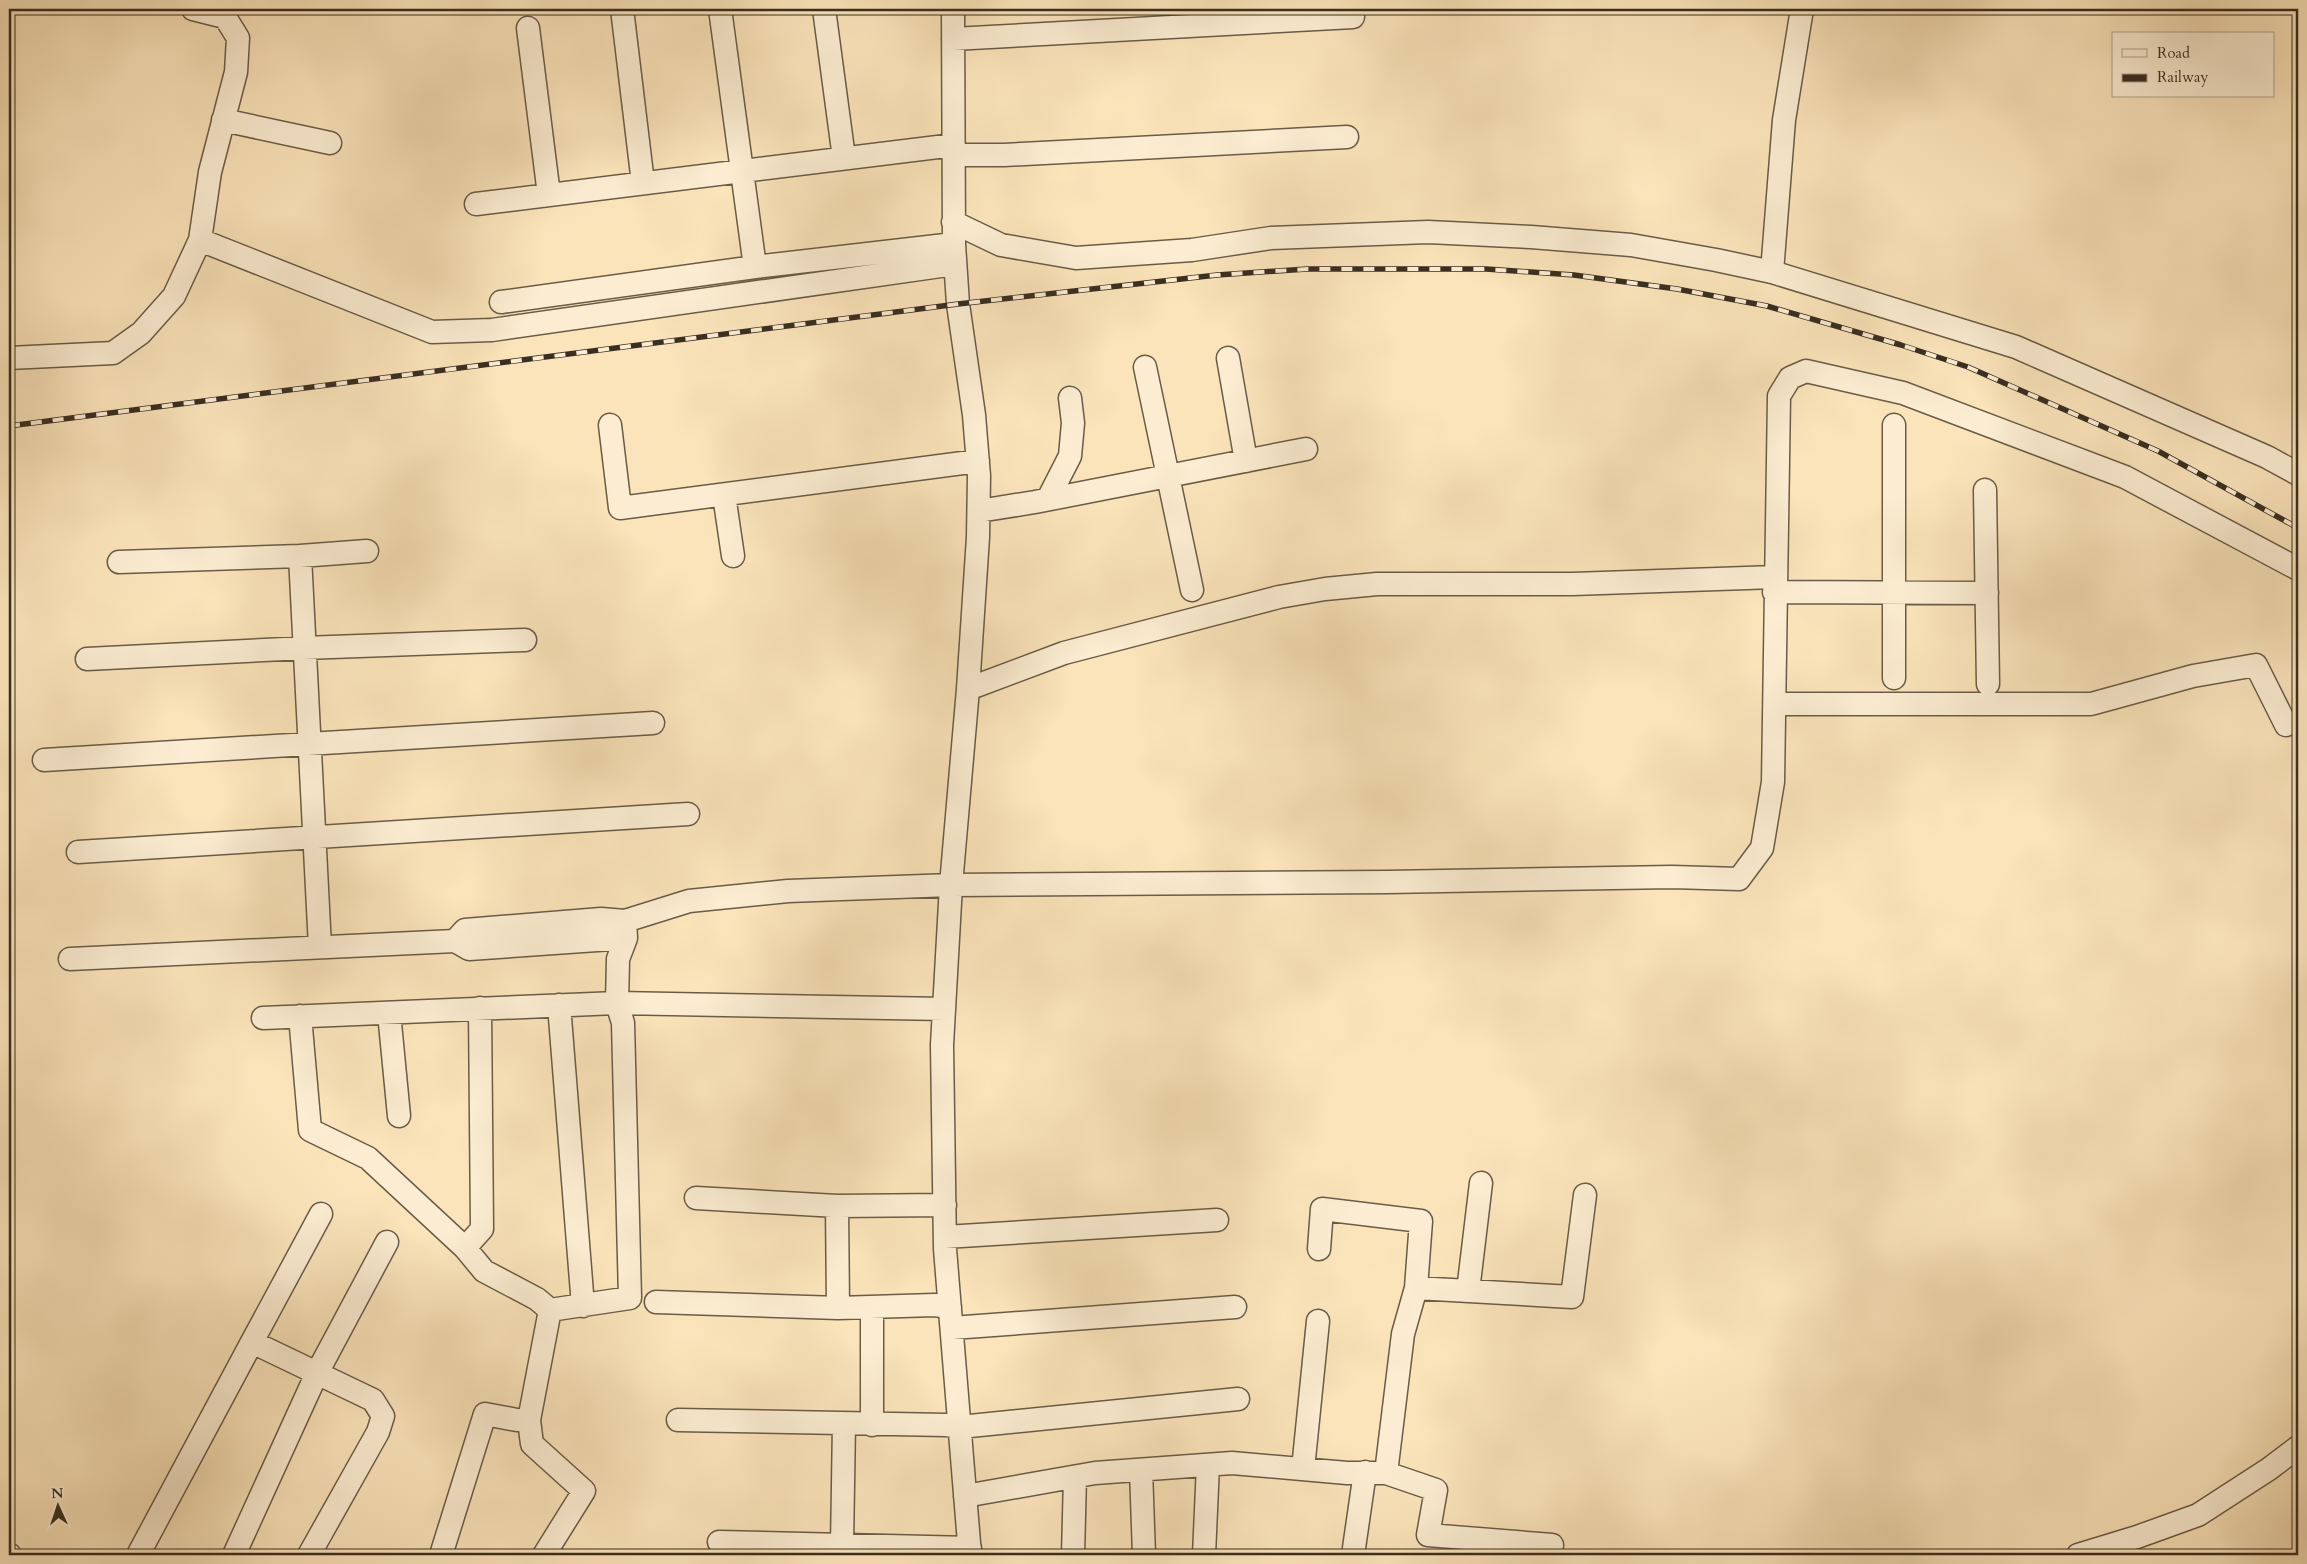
<svg xmlns="http://www.w3.org/2000/svg" width="2307" height="1564" viewBox="0 0 2307 1564" font-family="Cardo,serif">
<style>
.lines{fill:none;stroke-linecap:round;stroke-linejoin:round}
.minor-casing{stroke:#695c47;stroke-width:25}
.minor{stroke:#fcedd2;stroke-width:22}
.rail-casing{stroke:#382e21;stroke-width:5.5}
.rail{stroke:#fcedd2;stroke-width:4;stroke-dasharray:11;stroke-linecap:butt}
</style>
<rect width="100%" height="100%" fill="#fbe4ba"/>
<filter id="stains"><feTurbulence type="fractalNoise" baseFrequency=".004" numOctaves="4"/><feColorMatrix values="0 0 0 0 .2 0 0 0 0 .09 0 0 0 0 .02 0 0 0 .5 -.17"/></filter>
<radialGradient id="worn" r=".72"><stop offset=".6" stop-color="#630" stop-opacity="0"/><stop offset="1" stop-color="#630" stop-opacity=".3"/></radialGradient>
<g class="lines">
<g class="minor-casing">
<path id="minor" d="M622,9l21,174
M824,9l20,149
M953,9l1,235 4,60 16,111 5,61 -1,61 -10,152 -17,196 -9,160 3,204 25,306
M528,28l21,167
M953,39l400,-22
M223,120l107,23
M954,155h50l343,-18
M476,204l478,-59
M953,222l48,23 75,13 116,-8 79,-12 157,-6 103,5 100,8 85,15 56,12 244,75 251,110 31,17
M200,240l232,92 60,-2 463,-66
M755,267l199,-23
M1772,272l12,-152 18,-111
M501,302l254,-35 -35,-258
M9,358l104,-5 28,-20 33,-37 26,-56 10,-68 26,-100 2,-34 -13,-21 -32,-8
M1228,358l18,103
M1145,367l47,223
M610,425l10,83 358,-47
M1894,425v253
M1985,490l3,194
M724,495l9,61
M1048,499l22,-43 3,-33 -3,-25
M979,511l56,-9 271,-53
M300,556l67,-5
M119,562l181,-6 20,391
M1774,592l213,1
M87,659l217,-11 221,-8
M968,689l96,-36 215,-56 46,-8 52,-5h196l202,-7
M1775,704h316l102,-28 63,-11 30,60
M44,760l609,-37
M78,852l610,-38
M455,941l10,-11 136,-11 24,2
M70,959l385,-18 14,8 157,-11
M559,1005l24,301
M480,1008l2,221 -17,19 19,23 53,28 13,11
M389,1013l10,103
M300,1016l10,114 58,28 97,90
M263,1018l354,-15 327,6
M696,1198l141,8 1,102
M837,1206l108,-1
M945,1237l272,-17
M1319,1249l3,-40 99,12 -5,67
M1468,1291l13,-108
M656,1302l182,6 96,-3 16,2
M872,1308v117
M952,1328l283,-21
M252,1342l69,-128
M678,1420l268,5 14,2 278,-28
M1303,1469l15,-148
M1141,1470l3,85
M1386,1473l50,17 -8,45 124,10
M965,1496l130,-23 137,-10 115,10h39l17,-139 13,-46 156,9 13,-102
M719,1542l251,6
M842,1545l2,-121
M9,1555h1
M138,1555l114,-213 121,58 10,16 -5,16 -69,123
M234,1555l83,-182 70,-131
M441,1555l44,-141 32,6h12
M544,1555l40,-64 -52,-47 -3,-24 21,-110 80,-12 -7,-275 -6,-20 1,-44 8,-21 -1,-17 64,-20 99,-10 163,-6 437,-3 284,-5 67,2 23,-31 11,-66 6,-386 11,-18 16,-7 97,22 222,84 173,92
M1073,1555l2,-78
M1204,1555l4,-90
M1353,1555l12,-83
M2078,1555l59,-18 61,-22 71,-46 29,-22"/>
</g>
<use href="#minor" class="minor"/>
<g class="rail-casing">
<path id="rail" d="M9,426l949,-122 259,-29 90,-6h179l88,6 103,14 90,17 134,39 67,22 190,84 140,77"/>
</g>
<use href="#rail" class="rail"/>
</g>
<rect width="2307" height="1564" fill="none" stroke="#fbe4ba" stroke-width="30"/>
<rect x="10" y="10" width="2287" height="1544" fill="none" stroke="#382e21" stroke-width="2.5"/>
<rect x="15" y="15" width="2277" height="1534" fill="none" stroke="#382e21"/>
<rect x="2112" y="32" width="162" height="65" fill="#fcedd2" stroke="#aea18b"/>
<rect x="2122" y="49" width="25" height="8" fill="#fcedd2" stroke="#aea18b"/>
<text x="2157" y="58" font-size="15" fill="#382e21">Road</text>
<rect x="2122" y="74" width="25" height="8" fill="#382e21" stroke="#aea18b"/>
<text x="2157" y="82" font-size="15" fill="#382e21">Railway</text>
<g transform="translate(58 1506) rotate(357)" stroke="#fcedd2" stroke-width="4" paint-order="stroke">
<path d="M0-4L9 19L0 12L-9 19Z" fill="#382e21"/>
<text y="-8" font-size="14" font-weight="bold" text-anchor="middle" fill="#382e21">N</text>
</g>
<rect width="100%" height="100%" filter="url(#stains)"/>
<rect width="100%" height="100%" fill="url(#worn)"/>
</svg>
